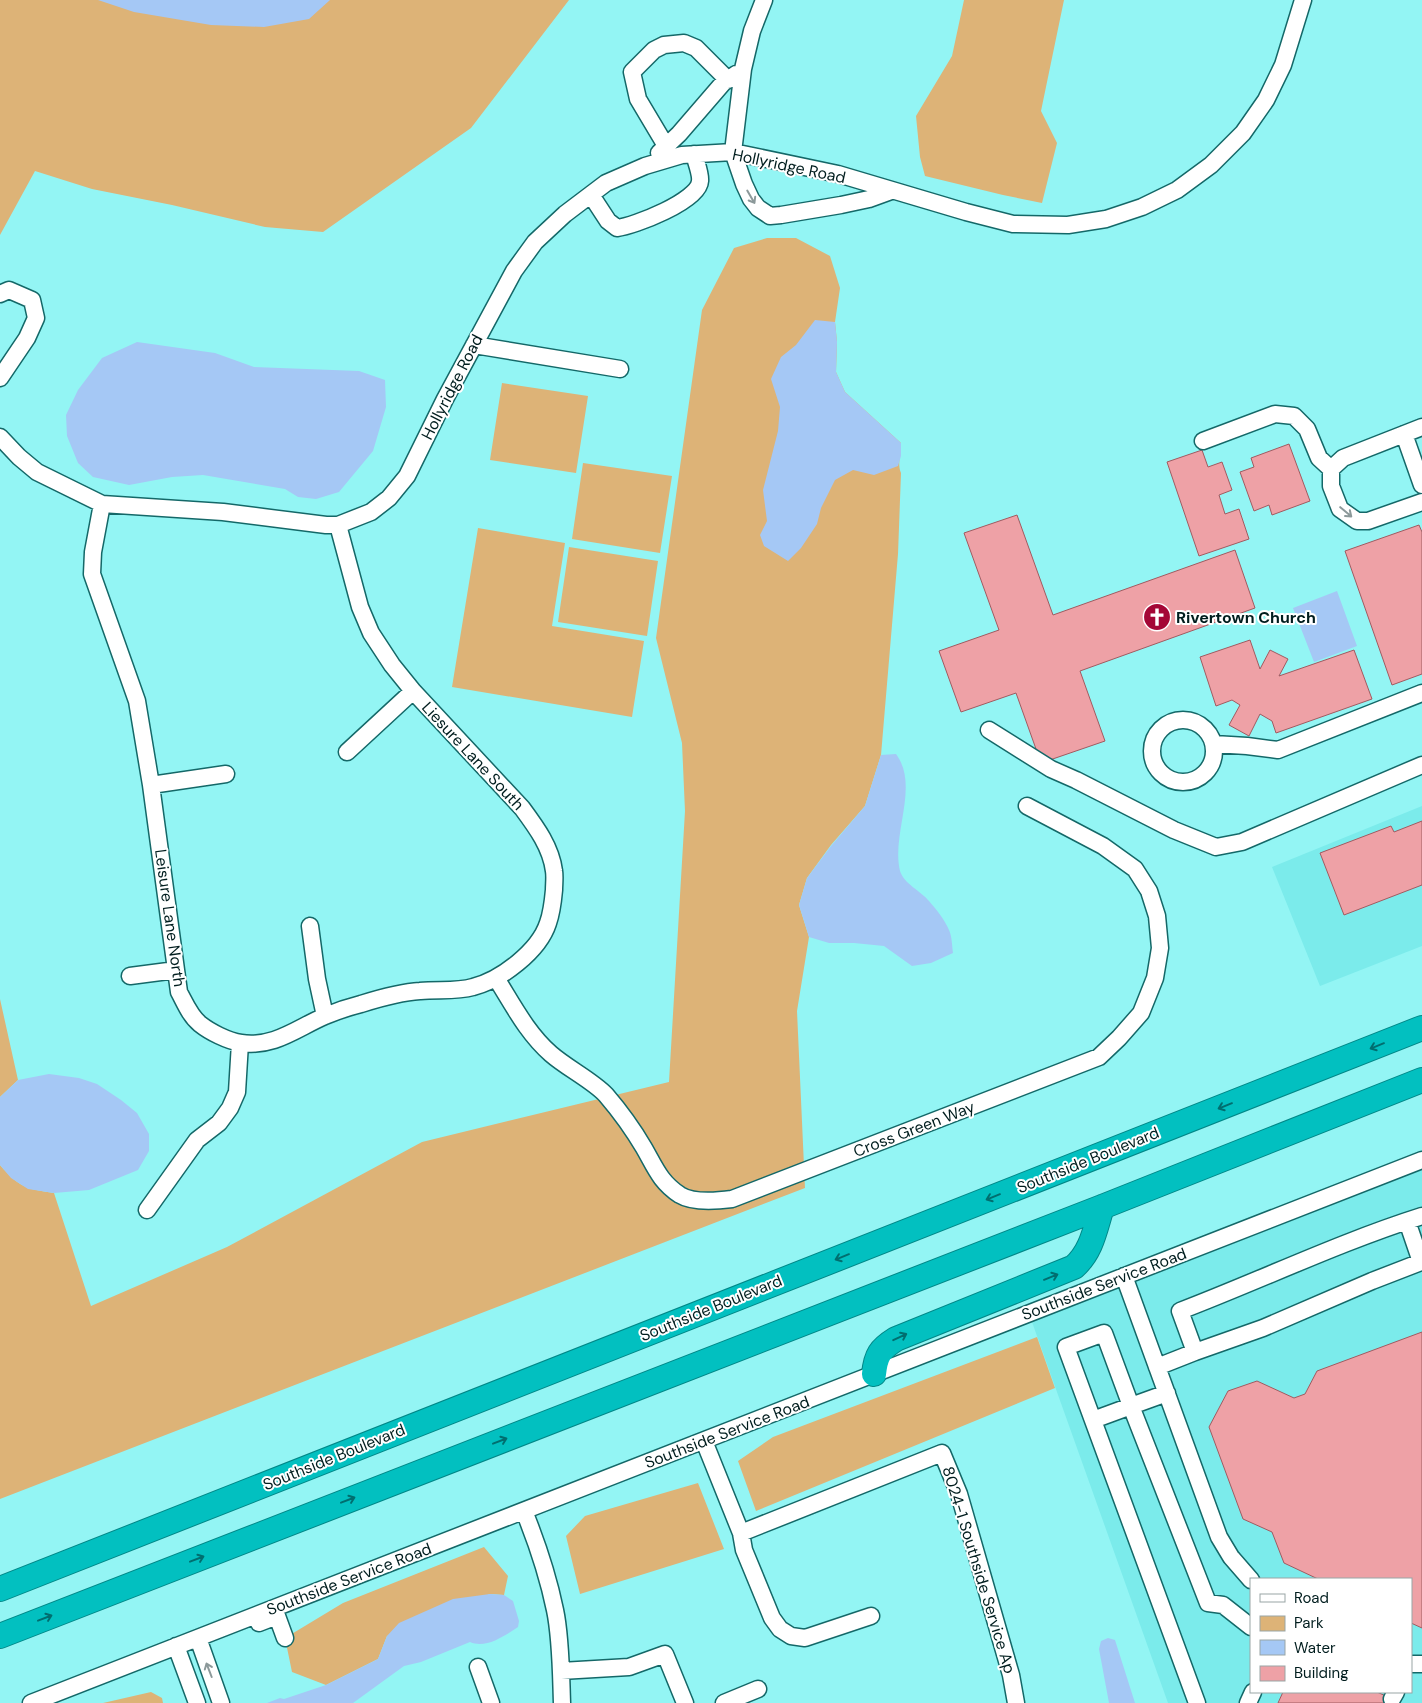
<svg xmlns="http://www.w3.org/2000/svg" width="1422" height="1703" viewBox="0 0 1422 1703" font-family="'DM Sans',sans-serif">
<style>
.built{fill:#7bebeb;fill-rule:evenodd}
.green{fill:#ddb377}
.water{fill:#a5c8f5}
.building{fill:#eea1a6;stroke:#a15a60}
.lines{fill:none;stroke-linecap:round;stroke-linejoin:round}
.minor-casing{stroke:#146868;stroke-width:19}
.highway-casing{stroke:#018787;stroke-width:26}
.minor{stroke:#fff;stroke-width:16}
.highway{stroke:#02c0c0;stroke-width:24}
.oneway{stroke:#8c999a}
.oneway2{stroke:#016e6f}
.labels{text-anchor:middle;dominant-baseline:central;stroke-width:4;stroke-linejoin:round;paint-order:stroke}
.street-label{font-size:16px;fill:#001d1e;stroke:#fff}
.poi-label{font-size:16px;font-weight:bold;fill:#001d1e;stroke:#fff;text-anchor:start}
</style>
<rect width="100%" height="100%" fill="#93f5f4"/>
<path class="built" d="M1422,806v140l-102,40 -48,-119z
M1422,1170v533h-254l-136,-381zM1251,1579h160v113h-160z"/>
<path class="green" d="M0,0h569l-98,128 -148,104 -58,-5 -93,-22 -80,-16 -57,-18 -35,64z
M964,0h100l-23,111 16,32 -15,60 -39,-8 -78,-19 -5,-19 -4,-41 36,-60z
M767,238h29l34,18 10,32 -5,34 2,20 -1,30 9,20 56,51c0,10 -4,21 0,30l-3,81 -17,201 -16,51 -34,39 -24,33 -8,27 10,32 -12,74 8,177 -805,311v-334c19,22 26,24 54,28l37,113 136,-59 195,-105 247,-60 16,-271 -3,-68 -26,-105 46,-328 32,-62z
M502,383l86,13 -12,77 -86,-13z
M583,463l89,13 -12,77 -88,-14z
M478,528l87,15 -13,83 92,15 -12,76 -180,-30z
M569,547l89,14 -11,75 -89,-14z
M0,999l18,81 -18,17z
M1037,1337l18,51 -299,123 -18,-50 35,-24z
M698,1483l26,66 -144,45 -14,-58 19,-20z
M484,1547l24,29 -4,19 -14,-1 -103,42 -9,23 -52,26 -34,-13 -7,-34 58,-35z
M151,1692l11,6 1,5h-60z"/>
<path class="water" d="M98,0h232l-21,19 -45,8 -53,-2 -77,-13z
M815,320l20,2 2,20 -1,30 9,20 56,51v13l-3,10 -24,9 -21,-5 -18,10 -14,28 -4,16 -16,24 -13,13 -24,-15 -4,-11 7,-14 -4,-31 15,-59 2,-24 -9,-28 10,-22 15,-12z
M137,342l78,11 39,14 105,4 26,9 1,27 -13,44 -34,41 -23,7 -18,-2 -13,-8 -82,-14 -31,2 -43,8 -36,-8 -15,-14 -11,-27 -1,-21 12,-25 24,-32z
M1337,591l20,55 -43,16 -21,-54z
M896,754c24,32 -5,80 4,117 4,13 21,20 29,30 7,8 16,19 20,29 3,6 3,16 4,23l-22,10 -19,3 -28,-20 -30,-3h-25l-20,-6 -10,-32 8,-27 24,-32 34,-40 16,-51z
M49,1074l30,4 18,6 24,16 16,13 12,21v17l-11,19 -49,20 -35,3 -26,-4 -17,-11 -11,-13v-68l18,-17z
M490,1594l14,1 9,6 6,20 -1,6c-14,9 -32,22 -48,15l-49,20 -17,4 -51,37h-86l13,-5 4,1 42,-14 52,-26 9,-23 12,-13 54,-24z
M1108,1638l7,2 20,63h-26l-10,-54 2,-8z"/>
<path class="building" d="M1289,444l21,57 -38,14 -3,-10 -15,6 -14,-39 14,-5 -3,-9z
M1202,450l6,17 14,-5 10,28 -13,5 6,19 14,-5 10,30 -50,17 -32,-94z
M1017,515l36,100 182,-65 20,58 -175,63 25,70 -64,22 -25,-70 -55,19 -22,-61 60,-21 -35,-97z
M1419,525l3,7v142l-30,11 -47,-134z
M1250,640l10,29 10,-19 18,9 -9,17 75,-26 18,49 -96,34 -4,-12 -12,-7 -11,22 -20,-11 11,-20 -8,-5 -16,6 -16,-49z
M1422,821v64l-78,30 -24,-62 71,-27 3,6z
M1422,1332v296l-11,-5v-44h-93l-34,-16 -12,-31 -29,-13 -34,-92 19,-36 29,-10 37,17 11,-4 12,-23z
M1283,1692h94l24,11h-123z"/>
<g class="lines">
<g class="minor-casing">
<path id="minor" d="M764,0l-12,31 -9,38 -10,83 11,32 7,15 7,9 12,8 11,-1 60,-10 28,-6 22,-8
M666,146l-28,-47 -6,-27 22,-22 10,-5 20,-2 12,5 32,32
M659,153l20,-19 44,-51 13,-9
M591,195l17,26 9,7c17,-2 82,-27 83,-47 1,-7 -4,-19 -6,-27
M0,294l9,-4 23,10 4,18 -9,20 -27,40
M474,345l146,24
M1404,434l18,51
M0,437l19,20 18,15 65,32 121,8 103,13h12l33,-13 18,-14 18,-22 38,-77 69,-128 21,-29 30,-28 41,-31 39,-17 37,-11 51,-3 105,22 128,38 47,12 55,1 38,-6 36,-12 35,-17 34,-25 32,-32 23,-33 17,-35 20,-65
M1203,441l72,-27 19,2 13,13 12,29 12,11 12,-11 79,-31
M1331,469v17l9,23 17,12h11l54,-19
M102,504l-9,48 -1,22 45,127 14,84 28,207c6,11 11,24 21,32 10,8 28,17 41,19 33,5 56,-15 84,-27 12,-5 24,-9 36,-12 19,-6 39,-12 59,-13 18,-2 36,1 53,-4 28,-7 66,-36 75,-64 4,-11 5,-22 6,-33 0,-6 1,-13 0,-19 -3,-24 -18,-44 -32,-63l-109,-117 -21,-26 -21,-32 -11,-26 -22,-82
M1152 751a31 31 0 1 1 62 0a31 31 0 1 1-62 0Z
M989,730l62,39 25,11 98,50 42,17 26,-5 180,-77
M1214,744l33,2 31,4 144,-57
M347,752l66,-61
M151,785l75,-11
M310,926l7,53 8,37
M130,976l46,-6
M496,978c17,27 31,55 55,76 16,14 42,27 55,41 12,14 28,36 38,53 11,19 16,34 36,47 13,8 37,6 52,4l367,-142 20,-19 22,-25 14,-35 5,-30 -3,-32 -8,-25 -14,-22 -32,-23 -76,-40
M147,1210l50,-70 22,-17 11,-15 7,-16 3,-49
M1124,1276l95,261 12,20 20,23
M1195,1352l68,-24 109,-47 49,-19 -14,-41
M1157,1367l38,-15 -15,-41c81,-31 160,-69 242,-95
M1167,1393l-36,13 -27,-73 -38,14 131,356
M1093,1420l38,-14 77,197 15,2 28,22
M704,1441l37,92 201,-80 17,41 52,181 5,28
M524,1511c13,32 24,65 31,99 6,28 6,65 7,93
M741,1533l3,17 28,68 8,11 11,7 14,2 66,-22
M259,1623l18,-7 8,22
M198,1638l23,65
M176,1646l21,57
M1411,1664h11
M478,1667l13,36
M561,1671l68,-4 36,-13 20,49
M1392,1699l4,-7
M31,1703l1391,-543
M724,1703l34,-14
M1248,1703l5,-11"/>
</g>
<g class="highway-casing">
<path id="highway" d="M874,1374c2,-19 6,-25 22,-35l178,-72c18,-16 21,-38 28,-60
M0,1589l1422,-561
M0,1636l1102,-429 320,-127"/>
</g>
<use href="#minor" class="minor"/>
<use href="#highway" class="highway"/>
</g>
<defs><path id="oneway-shaft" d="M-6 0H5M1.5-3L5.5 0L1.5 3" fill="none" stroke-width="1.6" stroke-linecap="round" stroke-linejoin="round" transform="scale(1.25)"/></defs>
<g class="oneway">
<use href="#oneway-shaft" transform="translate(751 197) rotate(60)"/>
<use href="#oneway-shaft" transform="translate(1346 512) rotate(40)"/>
<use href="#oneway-shaft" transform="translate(209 1670) rotate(-111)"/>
</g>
<g class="oneway2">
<use href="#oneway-shaft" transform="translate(1377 1046) rotate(158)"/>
<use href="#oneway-shaft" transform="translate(1225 1106) rotate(158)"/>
<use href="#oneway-shaft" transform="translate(993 1197) rotate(158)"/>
<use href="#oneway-shaft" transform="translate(842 1257) rotate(158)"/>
<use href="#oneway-shaft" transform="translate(1051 1277) rotate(-22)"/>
<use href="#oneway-shaft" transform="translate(900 1337) rotate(-25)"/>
<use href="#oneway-shaft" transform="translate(500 1441) rotate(-21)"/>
<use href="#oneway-shaft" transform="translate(348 1500) rotate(-21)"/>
<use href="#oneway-shaft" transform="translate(197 1559) rotate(-21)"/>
<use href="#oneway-shaft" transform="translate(45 1618) rotate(-21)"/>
</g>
<defs>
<g id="church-disc" transform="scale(1.4375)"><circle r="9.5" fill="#a40736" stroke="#fff"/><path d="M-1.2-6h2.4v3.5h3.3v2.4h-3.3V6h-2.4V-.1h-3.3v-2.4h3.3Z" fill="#fff"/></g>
</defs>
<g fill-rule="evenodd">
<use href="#church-disc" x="1157" y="617"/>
</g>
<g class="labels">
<g class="street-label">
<text transform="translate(789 166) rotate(12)">Hollyridge Road</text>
<text transform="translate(452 387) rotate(-63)">Hollyridge Road</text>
<text transform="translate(473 756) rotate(47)">Liesure Lane South</text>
<text transform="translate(170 918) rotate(82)">Leisure Lane North</text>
<text transform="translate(914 1129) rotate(-21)">Cross Green Way</text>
<text transform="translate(1088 1160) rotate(-22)">Southside Boulevard</text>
<text transform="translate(1104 1284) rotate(-21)">Southside Service Road</text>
<text transform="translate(711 1308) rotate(-22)">Southside Boulevard</text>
<text transform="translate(727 1432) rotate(-21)">Southside Service Road</text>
<text transform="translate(334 1457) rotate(-22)">Southside Boulevard</text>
<text transform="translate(979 1570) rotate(73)">8024-1 Southside Service Ap</text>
<text transform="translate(349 1579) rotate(-21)">Southside Service Road</text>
</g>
<g class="poi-label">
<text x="1176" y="617">Rivertown Church</text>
</g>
</g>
<rect x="1250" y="1578" width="162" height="115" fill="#ffffff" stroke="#99a5a5"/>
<rect x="1260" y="1594" width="25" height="8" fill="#ffffff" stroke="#99a5a5"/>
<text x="1294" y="1603" font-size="15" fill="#001d1e">Road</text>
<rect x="1260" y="1616" width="25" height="15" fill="#ddb377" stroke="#99a5a5"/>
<text x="1294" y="1628" font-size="15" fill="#001d1e">Park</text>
<rect x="1260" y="1640" width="25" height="15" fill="#a5c8f5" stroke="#99a5a5"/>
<text x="1294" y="1653" font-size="15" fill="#001d1e">Water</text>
<rect x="1260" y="1666" width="25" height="15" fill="#eea1a6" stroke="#99a5a5"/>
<text x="1294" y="1678" font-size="15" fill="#001d1e">Building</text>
</svg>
